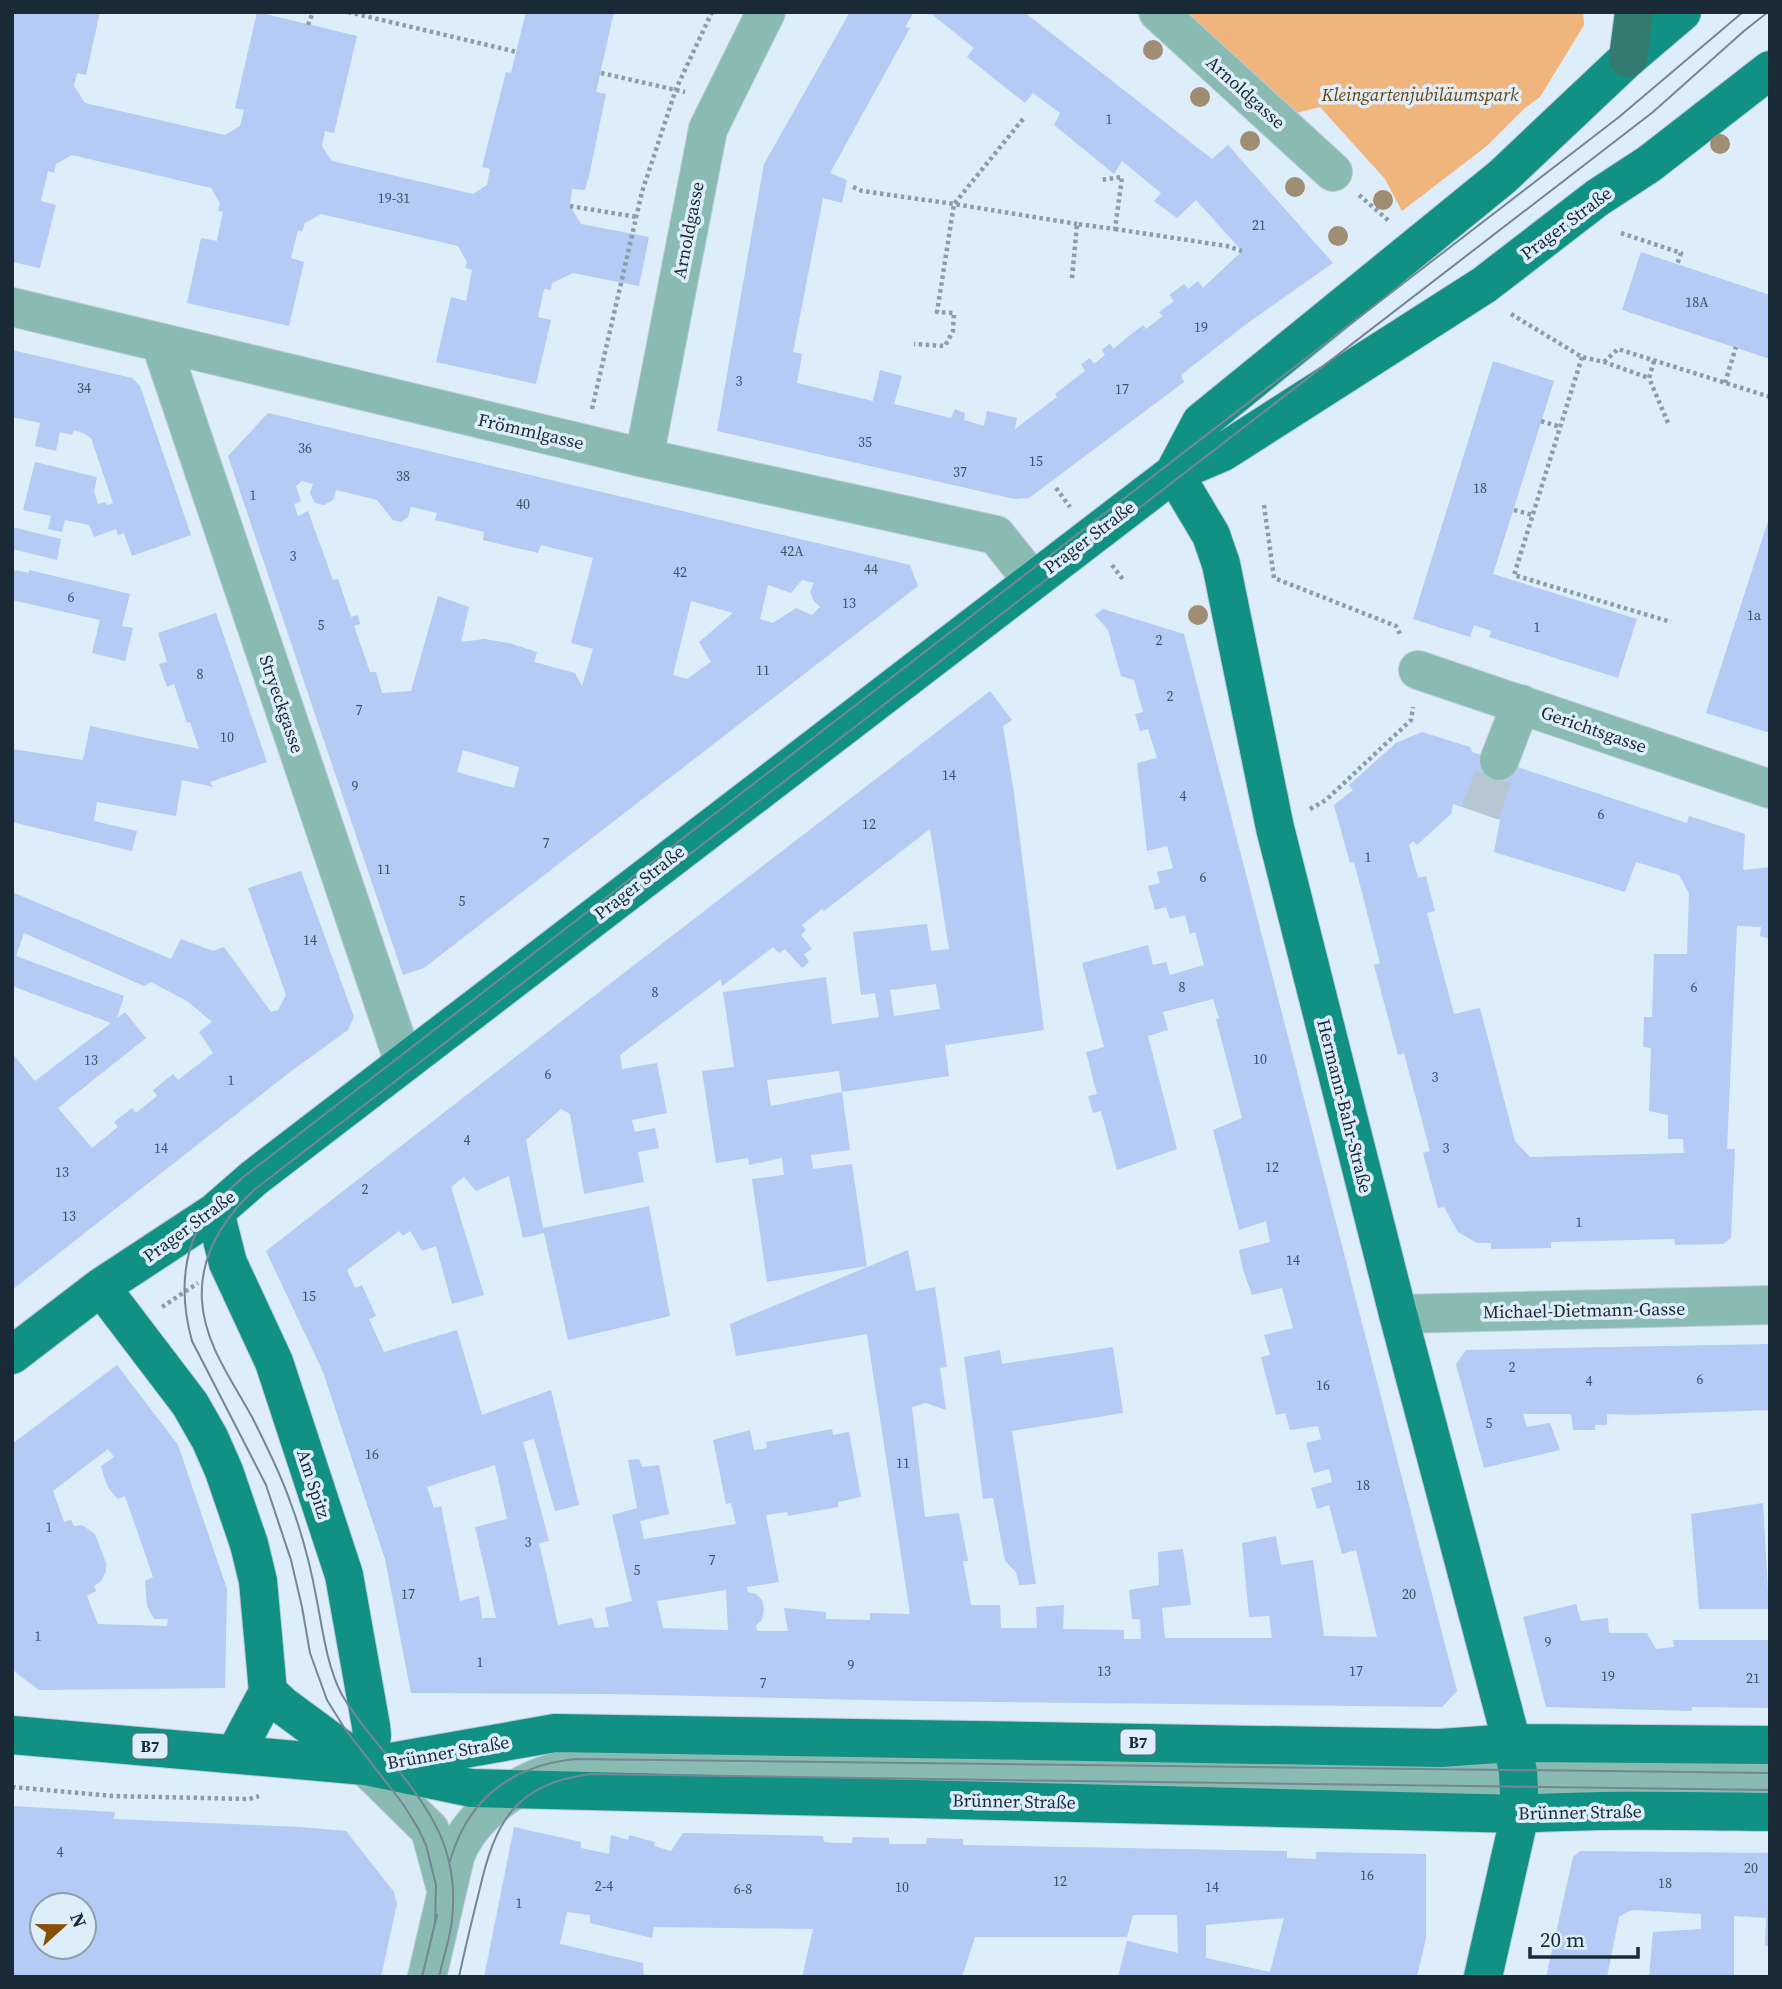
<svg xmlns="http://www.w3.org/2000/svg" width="1782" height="1989" viewBox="0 0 1782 1989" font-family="'Source Serif 4',serif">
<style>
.green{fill:#f0b47d}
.building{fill:#b5caf4;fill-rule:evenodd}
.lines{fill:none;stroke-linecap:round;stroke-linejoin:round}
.minor-tunnel{stroke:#b6c6d3;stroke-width:38;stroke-dasharray:38 19;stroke-linecap:butt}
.minor-casing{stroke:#bacad7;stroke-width:40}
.major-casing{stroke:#bacad7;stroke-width:40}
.highway-casing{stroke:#bacad7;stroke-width:40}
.path{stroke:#8c9ca9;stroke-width:4.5;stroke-dasharray:3.5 3.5;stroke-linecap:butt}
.minor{stroke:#89bbb3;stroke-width:38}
.major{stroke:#109184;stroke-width:38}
.highway{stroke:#337a70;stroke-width:38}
.tram{stroke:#768693;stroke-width:2}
.tree{fill:#9f8d74}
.labels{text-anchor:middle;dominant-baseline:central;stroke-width:7;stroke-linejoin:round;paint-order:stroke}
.number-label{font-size:14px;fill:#405166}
.shield{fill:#ddedfa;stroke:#546471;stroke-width:2}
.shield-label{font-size:16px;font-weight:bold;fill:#192936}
.street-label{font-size:18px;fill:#192936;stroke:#ddedfa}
.park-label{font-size:18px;font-style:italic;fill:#6c3e06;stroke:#ddedfa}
</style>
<rect width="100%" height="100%" fill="#ddedfa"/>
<path class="green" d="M1187,12h396l1,13 -44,72 -15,11 -37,37 -86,66 -17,-32 -65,-72 -24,6z"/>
<path class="building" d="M12,12h88l-14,63 -9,-2 -3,13 11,17 140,32 15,-9 4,-16 -9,-2 22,-96 100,24 -23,97 -9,-2 -3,15 10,15 141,33 14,-9 3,-16 -8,-2 24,-95 5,1 15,-61h88l-18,80 10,2 -17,82 -4,14 -13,-1 -2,17 11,18 68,13 -10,49 -66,-13 -21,10 -1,7 -7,-1 -6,28 13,3 -15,64 -100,-22 15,-65 15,4 6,-31 -7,-2 2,-6 -9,-16 -137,-32 -16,9 -3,9 -4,-2 -7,28 13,4 -15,64 -102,-23 14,-65 16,3 6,-29 -5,-1 2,-8 -9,-15 -139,-33 -16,9 -2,9 -6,-2 -7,30 15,4 -16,63 -28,-6z
M850,12h64l-9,15 5,1 -80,145 17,7 -5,23 -19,-5 -30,154 9,2 -5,29 76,18 7,-31 22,6 -8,28 57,14 4,-9 10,4 -1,7 20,6 3,-15 30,7 -2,11 42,-32 -2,-3 30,-23 -4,-7 9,-6 4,6 11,-9 -3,-5 8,-7 3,6 30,-24 3,4 17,-13 -4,-4 15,-11 -5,-6 15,-11 4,5 10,-8 5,7 39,-37 -46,-51 -19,18 -23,-17 7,-8 -39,-32 -8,13 -60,-49 6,-12 -27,-20 -8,10 -58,-46 7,-9 -45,-36h95l188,147 16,-14 105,118 -84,59 -68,53 3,7 -155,116 -15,1 -297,-68 47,-267z
M1641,252l129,43v64l-148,-49z
M12,350l120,28 8,8 51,149 -59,21 -8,-23 -6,2 -2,-6 -22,8 -5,-12 -24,-5 -3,12 -14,-3 3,-13 -28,-6 12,-48 62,15 -3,15 4,12 7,-2 2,3 6,-2 -22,-65 -8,-5 -9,-3 -2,5 -12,-3 -4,19 -21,-5 5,-23 -28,-6z
M1493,361l61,20 -61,193 144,45 -19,59 -129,-41 2,-6 -17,-6 -4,12 -57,-18z
M268,413l642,152 8,21 -494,382 -21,7 -175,-519zM302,481l11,3 -3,9 5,10 9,2 9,-5 3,-10 41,10 16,20 8,2 7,-5 3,-10 26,6 -2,7 49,12 -1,8 55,13 3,-8 52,13 -22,85 22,6 -11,37 -7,-13 -41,-11 3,-10 -28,-9 -25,-4 -23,3 8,-35 -31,-11 -27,95 -29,2 -6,-21h-6l-16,-46 6,-2 -2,-9 -7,2 -13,-38 -5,1 -25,-69 -10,5 -4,-12 7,-3 -5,-15zM802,580l12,3 -4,9 4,9 6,6 -8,8 -16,-7 -23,15 -13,-4 8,-34 23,8zM691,601l42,12 -34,29 12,20 -24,17 -14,-4zM463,750l56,17 -5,21 -57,-16z
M1769,518h1v215l-64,-20z
M12,527l49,12 -4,21 -45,-11z
M15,570l14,3v-3l101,24 -8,32 11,2 -8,33 -33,-8 8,-33 -88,-20v-20z
M1103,609l81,25 273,1057 -15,16 -531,-6 -301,-7 -199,-1 -26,-134 -62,-187 -57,-121 328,-255 396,-305 22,29 -9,6 11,67 30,237 -99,15 4,31 -107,16 -3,-21 -72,9 4,26 71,-14 8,58 -39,5 2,14 39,-5 15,102 -100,16 -15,-103 32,-4 -2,-17 -33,7 -1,-7 -32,5 -14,-92 32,-4 -11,-75 103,-15 6,47 47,-7 -4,-24 -14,2 -8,-63 74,-8 4,27 18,-2 -19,-120 -106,82 -2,-2 -20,16 4,5 -5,5 11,14 -8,5 5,8 -7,6 -17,-19 -6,4 -6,-6 -51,39 -1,-7 -101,76 2,14 35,-6 10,50 -35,7 3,12 20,-4 4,20 -21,4 6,30 -60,12 -14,-80 -9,-5 -35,31 17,88 106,-22 21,110 -102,24 -24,-107 -21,5 -14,-62 -33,15 -12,-14 -13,10 33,108 -32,9 -16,-58 -14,5 -12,-20 -7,5 -4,-5 -52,39 8,18 7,-3 14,31 -7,3 15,33 73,-22 25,85 69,-25 28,115 -24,6 -21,-72 -11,3 26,99 -10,2 19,82 34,-7 3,10 14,-1 -4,-19 27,-7 -20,-86 25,-7 -9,-48 11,-1 3,8 17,-2 10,49 -29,7 4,18 92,-15 -5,-21 -5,1 -13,-64 37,-10 4,20 13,-2 -1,-6 66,-13 1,6 16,-3 12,65 -23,5v5l-50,9 -1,-4 -21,3 13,67 -32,5 1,5 8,2 6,6 2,10 -2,10 -6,5 1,6h31l-4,-23 42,4v7l44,1v-7l40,1 -43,-280 -131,22 -6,-32 178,-74 8,41 19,-4 12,80 -7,1 6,42 -20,-7 -14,4 13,110 34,-4 9,48h-5l8,44h29l1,23h36l-1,-21 28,-2 -1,24 61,1v9h17l-1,-20h-8l-3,-29 30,-5 -1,-33 25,-3 8,56 -29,3 3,30h107l-3,-22 -20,1 -7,-74 34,-7 5,29 32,-5 11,76 53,1 -21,-87 -14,4 -13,-49 -12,4 -6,-21 21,-6 -3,-13 -15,4 -8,-30 15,-4 -3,-13 -28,4 -5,-17 -9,2 -15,-58 9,-2 -6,-20 29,-7 -11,-40 -30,7 -9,-25 -4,-20 31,-8 -4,-21 -27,9 -26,-100 29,-12 -26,-99 3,-1 -6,-19 -50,13 5,18 -20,6 29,113 -60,21 -16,-59 -8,2 -5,-17 9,-2 -11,-42 18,-5 -22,-84 66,-18 5,20 13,-3 4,13 34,-10 -9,-33 -5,2 -5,-19 -15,4 -4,-12 -11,3 -7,-24 12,-3 -3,-11 16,-4 -6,-22 -20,5 -10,-88 20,-5 -9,-29 -8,2 -5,-17 8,-2 -9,-32 -13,-4 -13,-46 -13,-15zM936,984l4,25 -46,7 -4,-26zM495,1465l12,54 -32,8 21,91h-14l-3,-22 -19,5 -19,-95 -7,2 -7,-21zM726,1590l2,40 -65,-2 -6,-27z
M216,613l51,149 -57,20 3,5 -31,-7 -6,36 -79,-14 -3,19 43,10 -5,20 -120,-29v-73l71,11 7,-34 109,23 -9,-27 -3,1 -13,-39 -7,3 -8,-23 8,-2 -9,-29z
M1422,732l48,15 2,5 215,71 2,-7 56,18 -2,36 27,-3v72l-10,-3 1,-9 -24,-1 -10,223h8l-4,89 -8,6 -48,1 -1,-6 -123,3v6l-60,1v-6h-14l-19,-11 -14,-25 -6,1 -15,-55 7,-2 -26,-98 -6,2 -24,-90 6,-2 -26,-101 -4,1 -16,-58 19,-15 -4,-5 47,-42zM1453,804l47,16 -6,32 131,40 11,-30 43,13 10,18 -2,61h-33l-2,63h-8l-1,30 8,1 -2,63 19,4v24h15l1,14 -154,4 -15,-16 -35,-133 -26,6 -27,-101 8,-2 -9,-35 -8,2 -9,-33 4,-4 4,4 34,-31z
M301,871l53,146 -6,13 -58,42 -278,218v-237l23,28 76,-58 -99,-37v-94l159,67 10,-20 32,12 11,-4 47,65 7,-2 8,-15 -38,-107zM24,933l120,53 7,-4 36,19 25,21 -13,10 14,21 -35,27 -5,-6 -20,16 4,6 -21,17 -4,-5 -18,14 4,5 -26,21 -34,-40 88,-70 -21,-26 -8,6 7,-22 -108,-40z
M1770,1344v66l-138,5 -25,-1v11h-12v5h-22l-2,-16h-48l4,13 23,-4 10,27 -76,18 -28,-104 10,-14z
M1113,1347l10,66 -111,18 24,153 -17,1 -3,-13 -11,-11 -12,-63 -10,1 -19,-142 36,-7 2,14z
M117,1365l61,80 49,144 -2,99 -186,2 -24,-18 -3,-7v-221zM108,1449l6,8 -13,9 3,11 5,12 9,10 7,-3 28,81 -8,4 2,25 7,13h14l-1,7 -69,-2 -11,-28 9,-5 -2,-5 7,-5 5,-10v-8l-11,-29 -13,-9 -8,1 -3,-6 -7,2 -11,-31z
M1763,1503l6,106h-70l-8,-95z
M1576,1604l5,17 27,-3 1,15h38l9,16 18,-2 -1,-7h97v68l-78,-1v4l-146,-4 -23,-90z
M12,1806l103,6 -1,7 186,8 46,4 48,61 3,12 -16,73h-369zM42,1905h42v42h-42z
M514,1827l67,15v6l28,6 2,-19 17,5 1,-5 26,7 -1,4 17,5 12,-18 140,3 1,6 10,1h18l1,-6 36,1v6h37l1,-6 36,1v6l324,6v7l29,1v-7l110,2v84l-9,39h-299l9,-36 51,12 -1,-38h-44l-6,22h-152l-13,40h-160l11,-48 -159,-2 -2,11 -62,-15v-8l-23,-3 -7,32 83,19 1,14h-160zM1284,1918l-14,54 -64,-14v-33z
M1580,1851l190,2v93h-5l1,-28 -32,-2v61h-85l4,-45 48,-3v-15l-67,-4 -7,2 -8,5 -12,60h-61l27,-120z"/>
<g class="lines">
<path class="minor-tunnel" d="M1480,813l19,-52"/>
<g class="minor-casing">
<path id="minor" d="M1158,12l175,160
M12,307l632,151 352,77 36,45
M161,344l243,719
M644,458l64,-329 58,-117
M1418,670l352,119
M1499,761l22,-57
M1398,1314l372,-9
M365,1766l65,64 16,59
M427,1977l28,-120c11,-33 47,-63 78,-77 15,-7 31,-11 48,-13l845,11 344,3"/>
</g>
<g class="major-casing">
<path id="major" d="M1174,473l37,62 10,29 54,264 123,486 114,429 6,29 2,42 -37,163
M1174,473l27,-51 301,-245 126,-119 54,-46
M215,1212l13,51 46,99 70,213 27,151 1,10 -7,30
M101,1287l89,117 20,35 14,32 25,73 9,37 10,111 -33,62
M12,1355l89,-68 114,-75 39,-34 920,-705 49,-21 261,-167 113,-87 52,-34 121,-94
M268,1692l14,13 83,61
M12,1735l353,31 106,22 1049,26c83,-5 166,-3 250,-2
M385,1763l170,-30 885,15 72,-5 258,2"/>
</g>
<g class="highway-casing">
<path id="highway" d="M1628,58l6,-46"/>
</g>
<path class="path" d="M348,12l169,40
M308,25l5,-13
M601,73l84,19
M1023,119l-69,85 123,20
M853,187l9,4 92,13 -17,108 17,1 -1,18 -8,15 -31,-2
M1359,195l30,26
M570,206l67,11
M1115,229l112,17 15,5
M1621,233l60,20 -4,12
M1072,278l5,-54 38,5 7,-52 -21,3
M1511,314l71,43 22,5 45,16
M1582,357l-68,218 157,47
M1654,361l-5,17 19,45
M1604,362l14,-13 152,48
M1725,383l11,-36
M592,409l50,-217 34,-103 36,-77
M1541,421l19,6
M1056,488l14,19
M1264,505l10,73 122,48 5,10
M1514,510l19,5
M1112,565l12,16
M1310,809l16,-9 85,-80 2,-13
M162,1307l36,-24
M12,1787l101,9 136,3 10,-3"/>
<use href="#minor" class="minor"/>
<use href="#major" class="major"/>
<use href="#highway" class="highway"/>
<path class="tram" d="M450,1861c18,-63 61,-95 125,-102l1195,14
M435,1924l1,-39 -10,-40 -8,-17 -15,-24 -58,-75 -18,-29 -17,-47 -8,-46 -11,-47 -25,-75 -74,-144c-13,-47 -11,-97 22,-136 8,-10 19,-18 28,-27l1377,-1061 124,-105
M422,1977l15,-62
M439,1977c4,-19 11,-38 13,-57 8,-74 -24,-112 -67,-167 -15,-19 -32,-38 -44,-60 -14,-28 -18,-61 -24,-92 -6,-33 -14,-65 -26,-97 -10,-30 -25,-59 -39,-87 -20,-37 -47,-72 -50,-116 -3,-45 20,-81 52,-111l1399,-1078 91,-81 24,-19
M459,1977c6,-28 13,-57 20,-85 16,-70 35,-108 112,-118 393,4 786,14 1179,16"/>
</g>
<g class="tree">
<circle cx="1153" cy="50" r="10"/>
<circle cx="1200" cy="97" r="10"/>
<circle cx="1250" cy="141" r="10"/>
<circle cx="1720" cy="144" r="10"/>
<circle cx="1295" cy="187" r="10"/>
<circle cx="1383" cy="200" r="10"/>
<circle cx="1338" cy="236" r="10"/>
<circle cx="1198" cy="615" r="10"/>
</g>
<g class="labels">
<g class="number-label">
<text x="1109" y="119">1</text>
<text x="394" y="198">19-31</text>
<text x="1259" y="225">21</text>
<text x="1697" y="302">18A</text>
<text x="1201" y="327">19</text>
<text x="739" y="381">3</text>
<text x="84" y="388">34</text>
<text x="1122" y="389">17</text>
<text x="865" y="442">35</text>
<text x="305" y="448">36</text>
<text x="1036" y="461">15</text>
<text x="960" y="472">37</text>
<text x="403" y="476">38</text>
<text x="1480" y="488">18</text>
<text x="253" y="495">1</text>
<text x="523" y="504">40</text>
<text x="792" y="551">42A</text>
<text x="293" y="556">3</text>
<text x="871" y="569">44</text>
<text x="680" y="572">42</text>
<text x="71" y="597">6</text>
<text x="849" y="603">13</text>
<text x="1754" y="615">1a</text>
<text x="321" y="625">5</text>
<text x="1537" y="627">1</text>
<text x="1159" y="640">2</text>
<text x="763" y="670">11</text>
<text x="200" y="674">8</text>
<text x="1170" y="696">2</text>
<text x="359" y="710">7</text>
<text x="227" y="737">10</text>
<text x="949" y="775">14</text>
<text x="355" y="786">9</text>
<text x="1183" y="796">4</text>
<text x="1601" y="814">6</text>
<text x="869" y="824">12</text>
<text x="546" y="843">7</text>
<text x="1368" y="857">1</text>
<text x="384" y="869">11</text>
<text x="1203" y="877">6</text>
<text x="462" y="901">5</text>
<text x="310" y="940">14</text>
<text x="1182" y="987">8</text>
<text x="1694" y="987">6</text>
<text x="655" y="992">8</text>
<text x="1260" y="1059">10</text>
<text x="91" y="1060">13</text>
<text x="548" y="1074">6</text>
<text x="1435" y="1077">3</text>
<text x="231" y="1080">1</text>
<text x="467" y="1140">4</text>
<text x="161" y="1148">14</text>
<text x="1446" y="1148">3</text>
<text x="1272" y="1167">12</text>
<text x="62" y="1172">13</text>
<text x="365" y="1189">2</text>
<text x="69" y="1216">13</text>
<text x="1579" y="1222">1</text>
<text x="1293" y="1260">14</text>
<text x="309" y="1296">15</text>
<text x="1512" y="1367">2</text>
<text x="1700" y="1379">6</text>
<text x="1589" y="1381">4</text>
<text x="1323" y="1385">16</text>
<text x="1489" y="1423">5</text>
<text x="372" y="1454">16</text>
<text x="903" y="1463">11</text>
<text x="1363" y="1485">18</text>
<text x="49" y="1527">1</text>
<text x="528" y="1542">3</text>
<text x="712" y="1560">7</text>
<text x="637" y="1570">5</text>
<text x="408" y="1594">17</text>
<text x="1409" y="1594">20</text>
<text x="38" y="1636">1</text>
<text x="1548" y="1642">9</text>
<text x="480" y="1662">1</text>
<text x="851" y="1665">9</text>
<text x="1104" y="1671">13</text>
<text x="1356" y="1671">17</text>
<text x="1608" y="1676">19</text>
<text x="1753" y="1678">21</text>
<text x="763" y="1683">7</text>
<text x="60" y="1852">4</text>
<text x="1751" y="1868">20</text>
<text x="1367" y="1875">16</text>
<text x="1060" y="1881">12</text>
<text x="1665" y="1883">18</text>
<text x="604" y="1886">2-4</text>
<text x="902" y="1887">10</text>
<text x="1212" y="1887">14</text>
<text x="743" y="1889">6-8</text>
<text x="519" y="1903">1</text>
</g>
<g class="shield">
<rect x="1120.5" y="1729.5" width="35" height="25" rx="5"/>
<rect x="132.5" y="1733.5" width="35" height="25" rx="5"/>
</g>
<g class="shield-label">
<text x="1138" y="1742">B7</text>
<text x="150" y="1746">B7</text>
</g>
<g class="street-label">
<text transform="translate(1246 92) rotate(42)">Arnoldgasse</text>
<text transform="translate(1566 223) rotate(-37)">Prager Straße</text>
<text transform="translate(688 230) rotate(-79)">Arnoldgasse</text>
<text transform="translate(531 431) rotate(13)">Frömmlgasse</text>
<text transform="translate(1089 537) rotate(-37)">Prager Straße</text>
<text transform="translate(282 704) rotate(71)">Stryeckgasse</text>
<text transform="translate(1594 729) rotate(19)">Gerichtsgasse</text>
<text transform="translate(639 882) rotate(-38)">Prager Straße</text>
<text transform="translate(1345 1106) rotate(76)">Hermann-Bahr-Straße</text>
<text transform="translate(189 1226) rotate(-36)">Prager Straße</text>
<text transform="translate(1584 1310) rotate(-1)">Michael-Dietmann-Gasse</text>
<text transform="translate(314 1484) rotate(72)">Am Spitz</text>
<text transform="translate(448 1752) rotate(-10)">Brünner Straße</text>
<text transform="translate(1014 1801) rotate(1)">Brünner Straße</text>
<text transform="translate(1580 1812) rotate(-1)">Brünner Straße</text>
</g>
<g class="park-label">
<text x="1420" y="94">Kleingartenjubiläumspark</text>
</g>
</g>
<rect width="1782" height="1989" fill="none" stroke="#192936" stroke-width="28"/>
<g transform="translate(63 1926) rotate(69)"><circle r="33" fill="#ddedfa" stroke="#8f9fac" stroke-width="2"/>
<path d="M0-5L12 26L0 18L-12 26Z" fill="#894f06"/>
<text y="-10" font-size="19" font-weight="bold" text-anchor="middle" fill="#192936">N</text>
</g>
<path d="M1530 1947v10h108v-10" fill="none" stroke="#192936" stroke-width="3.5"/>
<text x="1540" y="1947" font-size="21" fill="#192936" stroke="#ddedfa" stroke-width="5" paint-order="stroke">20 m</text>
</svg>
